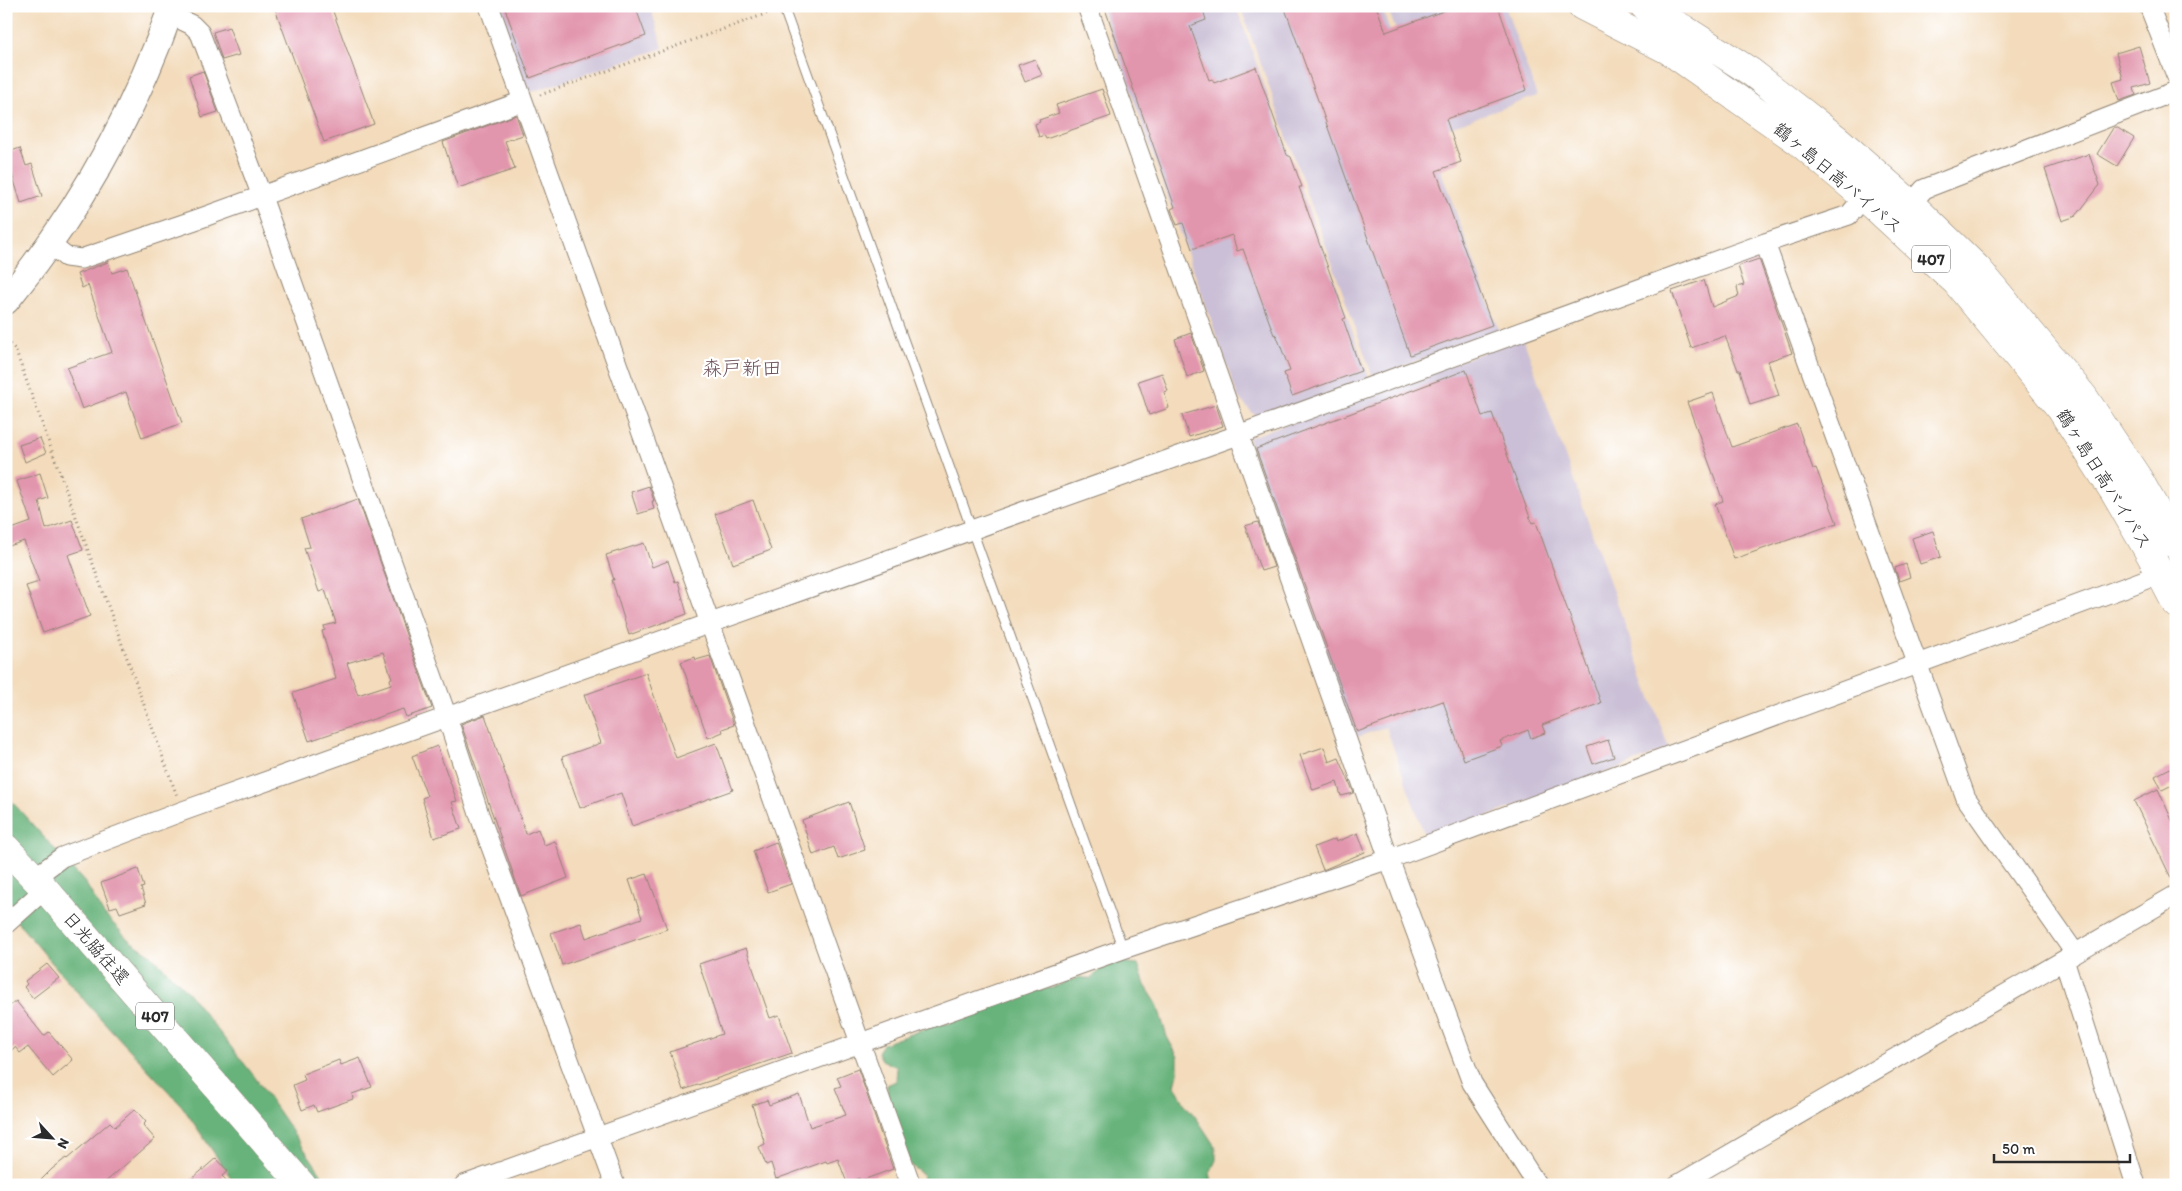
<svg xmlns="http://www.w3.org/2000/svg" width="2182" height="1191" viewBox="0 0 2182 1191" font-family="Itim,'Klee One',sans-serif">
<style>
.industrial{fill:#cabfd6}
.forest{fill:#68b37b;stroke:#4a6f53}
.building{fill:#e296ae;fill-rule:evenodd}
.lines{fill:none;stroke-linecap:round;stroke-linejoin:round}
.lane-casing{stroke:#8f8373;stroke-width:11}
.street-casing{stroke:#8f8373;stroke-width:21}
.secondary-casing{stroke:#8f8373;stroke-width:28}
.highway-casing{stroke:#8f8373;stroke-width:29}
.path{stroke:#8f8373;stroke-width:3;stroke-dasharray:1 4;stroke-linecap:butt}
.lane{stroke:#fff;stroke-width:9}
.street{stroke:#fff;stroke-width:19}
.secondary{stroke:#fff;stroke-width:26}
.highway{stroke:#fff;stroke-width:28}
.labels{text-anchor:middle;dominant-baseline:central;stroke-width:4.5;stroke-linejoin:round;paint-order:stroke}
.shield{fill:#fff;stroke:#6b6b6b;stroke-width:1}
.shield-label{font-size:16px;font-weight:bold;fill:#2b2b2b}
.street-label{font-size:18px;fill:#2b2b2b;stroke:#fff}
.quarter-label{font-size:20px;fill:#6b5059;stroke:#fff}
</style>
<rect width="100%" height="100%" fill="#fff"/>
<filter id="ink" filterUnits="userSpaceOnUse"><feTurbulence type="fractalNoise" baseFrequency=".02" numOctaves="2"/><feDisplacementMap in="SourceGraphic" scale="10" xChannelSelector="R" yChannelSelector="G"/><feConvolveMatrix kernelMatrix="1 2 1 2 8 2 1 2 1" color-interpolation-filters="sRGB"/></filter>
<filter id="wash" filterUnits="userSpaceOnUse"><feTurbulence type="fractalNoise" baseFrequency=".0096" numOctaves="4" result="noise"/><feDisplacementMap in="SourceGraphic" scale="20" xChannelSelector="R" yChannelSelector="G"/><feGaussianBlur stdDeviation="1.12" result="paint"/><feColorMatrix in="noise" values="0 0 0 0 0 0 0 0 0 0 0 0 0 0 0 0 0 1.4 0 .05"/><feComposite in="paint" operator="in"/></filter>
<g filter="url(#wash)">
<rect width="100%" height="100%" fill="#f3dbbb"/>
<path class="industrial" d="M497,6h153l13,42 -135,45z
M1101,6h135l134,375 -111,39 -21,-23z
M1240,6h141l118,325 -126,46z
M1387,6h118l32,90 -104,37z
M1523,338l146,411 -243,90 -40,-112 -32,11 -106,-300z"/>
<path class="forest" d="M6,795l80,89 17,29 27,28 20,13 36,36 68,86 75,109h-93l-54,-79 -92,-99 -84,-98z
M1119,962l19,2 7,21 12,19 10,33 11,20v16l-3,12 9,18 13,16 19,29v12l-6,13 3,12h-289l-2,-11 -12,-9 -21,-55 -2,-25 9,-4 1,-14 -15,-7 -4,-8 5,-8 55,-20h10l12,-8 67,-24 24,-4 29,-11 10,2 12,-10z"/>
<g id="blocks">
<path class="building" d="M274,6h57l43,118 -50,18z
M504,6h131l11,30 -116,42z
M1104,6h98l4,14 -16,6 19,54 3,-1 2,4 42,-16 31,88 4,2 11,30h-3l47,131 -3,1 18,52 -69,25 -8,-23 6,-2 -14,-37 -2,1 -31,-86 -6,2 -5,-16 -40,14 -9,-26 -6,2 -6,-16 4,-2z
M1284,6h92l10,26 71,-26h41l29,84 -81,29 15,43 -25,9 56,154 -82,30z
M229,27l10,28 -17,5 -9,-28z
M2139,46l11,37 -16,5 2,7 -17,6 -6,-19 10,-3 -7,-26z
M1035,59l7,16 -17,7 -7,-17z
M203,71l15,41 -16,5 -13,-41z
M1102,89l9,27 -65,23 -2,-4 -5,2 -4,-13 5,-2 -1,-2 20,-7 -3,-8z
M516,115l7,20 -18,6 10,28 -57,19 -15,-46z
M2116,127l18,11 -17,28 -20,-12 16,-26z
M20,148l6,18 6,-2 10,32 -21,7 -15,-48v-2z
M2089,154l11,31 -24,31 -14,5 -17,-52z
M1759,259l33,94 -24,8 11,35 -29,9 -10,-35h-2l-13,-34 -34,12 -19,-57 32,-11 8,27 27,-11 -2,-9 7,-2 -6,-19z
M108,262l4,11 15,-5 55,155 -40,15 -16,-46 -44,17 -15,-41 45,-16 -24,-67 -6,3 -5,-14z
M1191,333l13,38 -17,6 -12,-38z
M1466,370l16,46 10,-3 40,110 4,-1 65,181 -59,22 3,8 -14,5 -3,-8 -28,11 2,5 -38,14 -21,-59 -86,31 -101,-283z
M1162,373l6,18 -4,1 5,16 -20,7 -11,-34z
M1713,393l19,54 65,-23 16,45 3,-1 21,55 -103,36 -19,-55 8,-3 -36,-99z
M1216,405l7,21 -34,11 -7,-22z
M40,438l6,15 -21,9 -6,-17z
M40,473l8,25 -9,3 7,28 26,-9 11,30 -15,5 22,61 -47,17 -17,-47 13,-4 -15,-41 -18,6v-16l25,-9 -14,-41z
M649,486l5,15h-2l2,8 -16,5 -7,-22z
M358,499l74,209 -26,9 -3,-8 -94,32 -16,-48 43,-14 -14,-48 3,-1 -1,-4 12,-3 -11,-33 -6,2 -15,-44 6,-1 -9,-28zM383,652l9,26 -2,1 1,5 -33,11 -11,-32z
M753,500l18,50 -38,14 -18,-50z
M1258,522l16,45 -13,4 -16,-45z
M1933,531l8,26 -21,7 -8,-26z
M644,543l8,24 16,-6 7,21 3,-1 9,33 -58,21 -17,-55h2l-8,-25z
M1906,564l4,13 -11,4 -4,-13z
M710,656l24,69 -12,4 1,3 -15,6 -27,-76 14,-5 1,3z
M646,673l30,85 40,-15 17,47 -101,36 -11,-33 -41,15 -18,-51 39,-14 -17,-48z
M485,715l41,119 12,-5 6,16 11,-4 13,37 -47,18 -60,-172z
M1608,740l6,17 -21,7 -6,-17z
M437,746l20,55 -5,1 9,27 -27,9 -12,-40 5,-2 -15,-40z
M1324,747l5,15 10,-4 15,35 -13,3 -4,-14 -24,8 -13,-35z
M2176,765v18l-14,7 -7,-14z
M2158,789l18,40v55h-2l-40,-83z
M849,802l16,48 -27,9 -4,-12 -21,8 -11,-35z
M1358,833l7,19 -42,18 -9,-23 21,-8 1,3z
M776,842l15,42 -23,8 -15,-41z
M138,869l6,18 -3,1 5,16 -26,9 -3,-7 -7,2 -9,-25z
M647,874l20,55 -105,36 -11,-32 30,-10 5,15 56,-20 -13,-38z
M746,948l24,70 9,-3 13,38 -109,37 -13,-38 52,-18 -23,-70z
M47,964l12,14 -26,20 -9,-11 3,-3 -2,-3z
M16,1001l28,35 5,-4 24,28 -20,17 -25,-30 -8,6 -5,-6 -9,8v-46z
M360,1058l12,29 -20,7 1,5 -36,13 -3,-7 -12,5 -9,-25 12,-5 -2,-6 36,-14 2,5z
M858,1069l35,100 -33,12 -1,-3 -12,5 -9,-24 -11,4 -1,-2 -50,18 -5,-16 -5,2 -7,-18 6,-3 -13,-39 15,-5 2,5 30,-11 11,33 36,-12 -11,-27 6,-2 -4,-9z
M135,1109l11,13 -3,3 12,14 -53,46h-66l16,-16 14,-11 1,1 43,-37 5,5z
M216,1158l12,13 -6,5 9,9h-46z"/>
</g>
</g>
<g filter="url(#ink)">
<use href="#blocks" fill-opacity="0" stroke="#8f8373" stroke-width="1"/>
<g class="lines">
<g class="lane-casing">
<path id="lane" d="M783,6l340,943"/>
</g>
<g class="street-casing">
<path id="street" d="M489,6l422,1179
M1087,6l302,853 83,224 65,102
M2149,6l27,69
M169,14l23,11 8,8 61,161 186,523 32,97 136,371
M1911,204l13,-15 252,-98
M1765,243l201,555 109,155
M51,245l15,12 15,2 120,-41 322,-117
M34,878l28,-21 121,-46 1055,-376 527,-192 84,-28 15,-18
M6,924l39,-35
M2064,960l72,225
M464,1185l659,-236 266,-90 772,-285
M1677,1185l499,-290"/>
</g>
<g class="secondary-casing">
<path id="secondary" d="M6,301c73,-89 128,-187 166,-295"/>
</g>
<g class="highway-casing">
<path id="highway" d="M1582,6l86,44 130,91 66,56 92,85 104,126 54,84 37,64 25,48
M1644,6l40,23 67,43 86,67 74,65 67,65 106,128 54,81 38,67
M6,848l39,41 257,296"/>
</g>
<path class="path" d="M540,95l231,-83
M6,341l9,8 162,447"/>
<use href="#lane" class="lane"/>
<use href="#street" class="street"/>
<use href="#secondary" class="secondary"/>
<use href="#highway" class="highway"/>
</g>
</g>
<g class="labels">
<g class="shield">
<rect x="1912" y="245.5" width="38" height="27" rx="4"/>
<rect x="136" y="1002.5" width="38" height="27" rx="4"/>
</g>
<g class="shield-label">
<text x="1931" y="259">407</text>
<text x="155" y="1016">407</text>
</g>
<g class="street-label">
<text transform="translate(1838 178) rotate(40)">鶴ヶ島日高バイパス</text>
<text transform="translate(2104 479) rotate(58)">鶴ヶ島日高バイパス</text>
<text transform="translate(96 948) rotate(49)">日光脇往還</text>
</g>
<g class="quarter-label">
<text x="742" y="368">森戸新田</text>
</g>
</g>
<rect width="2182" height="1191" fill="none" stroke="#fff" stroke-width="25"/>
<g transform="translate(52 1138) rotate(116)" stroke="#ffffff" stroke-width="4" paint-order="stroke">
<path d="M0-4L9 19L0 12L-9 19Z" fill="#2b2b2b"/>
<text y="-8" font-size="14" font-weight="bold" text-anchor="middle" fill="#2b2b2b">N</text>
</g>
<path d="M1994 1154v8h136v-8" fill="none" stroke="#2b2b2b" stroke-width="2.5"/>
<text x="2002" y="1154" font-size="15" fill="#2b2b2b" stroke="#ffffff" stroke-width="4" paint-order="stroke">50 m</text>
</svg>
